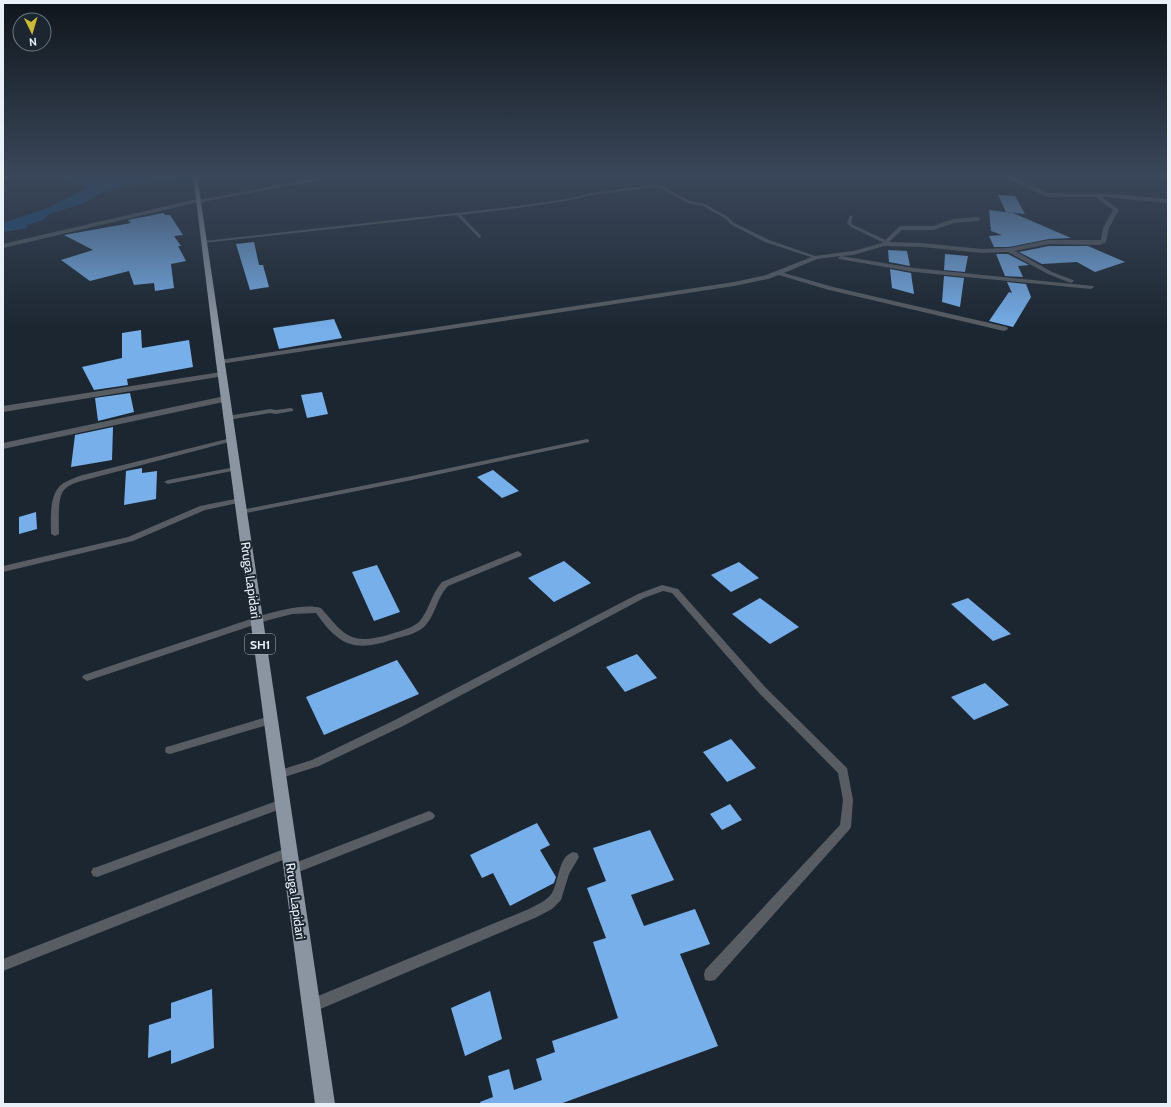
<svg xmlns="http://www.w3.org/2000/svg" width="1171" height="1107" viewBox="0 0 1171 1107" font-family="Cabin,sans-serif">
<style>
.forest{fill:#144e82}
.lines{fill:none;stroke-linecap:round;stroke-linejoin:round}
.stream{fill:#124b80;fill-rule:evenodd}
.river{fill:#124b80;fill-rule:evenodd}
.building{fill:#77afeb}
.service{fill:#585d63;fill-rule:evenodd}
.minor{fill:#585d63;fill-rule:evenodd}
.tertiary{fill:#585d63;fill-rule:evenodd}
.primary{fill:#8a95a1;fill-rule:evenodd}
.labels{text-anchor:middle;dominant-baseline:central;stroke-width:4;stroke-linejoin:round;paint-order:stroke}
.shield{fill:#1c2631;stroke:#acb3bc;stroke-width:1}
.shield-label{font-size:12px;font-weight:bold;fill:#e9f0f8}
.street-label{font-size:13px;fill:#e9f0f8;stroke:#1c2631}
</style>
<rect width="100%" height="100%" fill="#1c2631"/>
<path class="forest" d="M3,175h121l7,3 -2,5 -8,2 -2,3 -21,6 -6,5 -11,5 -32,10 -6,6 -16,5 1,3 -25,4v-9l45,-15 36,-19 2,-3 -25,-7h-39l-19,1z"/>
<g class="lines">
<path class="stream" d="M124,179l2,1 -75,33 -31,11 -17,4v-2c42,-11 81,-31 121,-47z"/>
<path class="river" d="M85,175h119l-2,3 -6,2 -71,5 -38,-7z"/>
</g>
<path class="building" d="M998,195l17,1 10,18 -19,-2z
M989,210l24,3 58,25 -22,1 -40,8h-15l-5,-11 13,-1 -11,-4z
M163,213l3,2h4l13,20 -9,1 7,10h-3l8,15 -15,3 3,24 -19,3 -1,-8 -20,2 -5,-14 -39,10 -29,-21 32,-10 -29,-15 67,-12 -3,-3z
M254,242l5,23h4l6,22 -19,3 -14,-46z
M1049,246h39l37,16 -30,10 -18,-10 -35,2 -23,-12z
M888,250l19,1 3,15 -21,-4z
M945,254l23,2 -3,16 -21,-2z
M996,254h12l21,11 -11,1 5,11 -18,-1z
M890,269l21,4 3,21 -22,-6z
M944,276l20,2 -4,29 -18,-5z
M1007,282l19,2 5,13 -18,30 -24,-6 20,-29 3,1z
M334,319l8,19 -63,11 -6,-21z
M141,330l1,18 47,-8 4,27 -66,12 1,6 -34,5 -12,-23 40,-9v-25z
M322,392l6,22 -21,4 -6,-23z
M130,393l4,19 -36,9 -3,-23z
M113,427l-1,33 -41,7 4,-32z
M142,468v5l15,-2 -1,28 -32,6 2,-34z
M493,470l26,21 -17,7 -25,-21z
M36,512l1,17 -18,5v-17z
M564,561l27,22 -37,19 -26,-24z
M739,562l20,16 -28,14 -20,-17z
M377,565l23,47 -26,9 -22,-49z
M760,598l39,29 -29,17 -38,-30z
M968,598l43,36 -18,7 -42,-37z
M637,654l20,24 -32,14 -19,-25z
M397,660l22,34 -95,41 -18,-38z
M985,683l24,22 -35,15 -23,-23z
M731,739l25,29 -29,14 -24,-30z
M730,804l12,16 -20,10 -12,-16z
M537,823l13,22 -10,5 16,27 -2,6 -44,23 -17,-33 -11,5 -12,-23z
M650,830l24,50 -43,15 13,31 51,-17 15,35 -30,10 38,92 -158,58h-79l-1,-2 13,-5 -5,-21 21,-7 5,21 28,-10 -6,-21 19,-7 -3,-11 66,-23 -25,-76 13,-4 -19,-50 19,-7 -13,-33z
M212,989l2,59 -43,16v-14l-23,8 1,-33 22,-7v-15z
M490,991l12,48 -37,17 -14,-48z"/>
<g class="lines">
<path class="service" d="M654,185l8,1 28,15 15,3 23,13 6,6 35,17 49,17 -4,1 -49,-16 -33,-17 -6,-6 -23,-13 -15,-3 -28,-15 -6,-1 -62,8 -26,6 -48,7 -57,7 20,21v1l-2,1 -22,-23 -253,28 -2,-1 2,-1 314,-35 48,-7 26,-6z
M850,215l3,1 -2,7 2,2 35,16v2h-4l-33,-16 -4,-4z
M291,408l2,1v2l-17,3 -6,-1 -42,7 -3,-2 3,-2 42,-7 6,1z
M231,438l2,1v2l-148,39c-7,2 -16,4 -21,10 -7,8 -5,33 -5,44l-4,2 -4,-2c0,-14 -2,-36 8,-47 5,-6 14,-8 20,-11z
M587,439l2,1v2l-182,39 -166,33 -4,-2 4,-2 166,-33z
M235,467l4,2 -2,1 -69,14 -4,-2 4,-2z
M240,498h3l1,2 -1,2 -38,8 -72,31 -130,31v-6l125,-29 72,-31z
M518,551l4,3 -1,2 -73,30c-11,11 -12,28 -23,40 -7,7 -19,10 -28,12 -20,7 -43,14 -61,-2 -8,-6 -14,-15 -20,-23l-24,1 -23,6 -182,61 -3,-2 -2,-2 2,-2c41,-14 83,-28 125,-42 27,-8 85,-33 112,-25 24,28 30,38 70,26 9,-3 21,-6 28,-12 10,-11 12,-28 23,-40z
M662,585l16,4 87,98 82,81 6,32 -2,27 -2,3 -134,150 -5,1 -5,-1 -1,-5 1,-5 135,-145 3,-25 -5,-27 -79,-80 -87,-100 -9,-2 -19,7 -241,128 -84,40 -41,13 -4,-1 -1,-3 1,-3 38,-12 83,-40 243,-126z
M270,716l4,1 1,3 -1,3 -104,31 -4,-1 -1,-3 1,-3 4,-1z
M282,799l4,2 1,3 -1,3 -189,70 -4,-1 -2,-4 2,-4 4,-1z
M429,811l4,2 2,3 -2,3 -142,56 -4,-1 -2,-4 2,-4z
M289,847l4,1 2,4 -2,4 -290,115v-12z
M573,852l4,1 2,4 -10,17 -8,26 -9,9 -15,8 -226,96 -5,-2 -2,-5 2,-5 223,-92c7,-4 18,-8 23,-16 7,-12 6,-36 21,-41z"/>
<path class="minor" d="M334,175h10l-147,28 -3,-2z
M1001,175h6l41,18 66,1 54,5v4l-66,-6 17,13 -10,18 -3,14 -6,3 -51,-1 -34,7 37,21 21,8 1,1 -3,2 -23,-9 -40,-22 -26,1 -60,-6 -38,-1 -31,9 -12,1 73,12 179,18 1,1 -3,2 -177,-17 -75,-13 -1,-1 3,-2 -24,3 -33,14 49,14 174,40 1,2 -4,2 -175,-41 -50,-15 -11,4 -34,7 -514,78 -4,-2 4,-2 514,-78 32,-7 48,-19 39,-5 29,-8 18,-17h33l20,-7 25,-2 3,2 -3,2 -24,2 -20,7h-32l-13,12 33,1 60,6 27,-1 40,-8h52l2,-12 10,-18 -18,-13h-48z
M221,372l4,2 -1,2 -221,36v-6z
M225,396l3,1 1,2 -1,2 -225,48v-6z"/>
<path class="tertiary" d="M197,199l3,2 -1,1 -196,46v-4z"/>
<path class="primary" d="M193,175h4l138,929h-20l-99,-742z"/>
</g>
<linearGradient id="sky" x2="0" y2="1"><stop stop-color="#0f151b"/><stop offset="0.53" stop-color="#3a475a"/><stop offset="1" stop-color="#3a475a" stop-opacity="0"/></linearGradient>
<rect width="1171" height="330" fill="url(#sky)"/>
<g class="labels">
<rect class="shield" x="245" y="634" width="30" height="20" rx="3"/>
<g class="shield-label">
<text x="260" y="644">SH1</text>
</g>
<g class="street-label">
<text transform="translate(251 580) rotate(82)">Rruga Lapidari</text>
<text transform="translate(296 901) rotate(82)">Rruga Lapidari</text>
</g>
</g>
<rect width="1171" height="1107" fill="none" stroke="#e9f0f8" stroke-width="8"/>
<g transform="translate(32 32) rotate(175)"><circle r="19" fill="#1c2631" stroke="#6e7781"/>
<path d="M0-3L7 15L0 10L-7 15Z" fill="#ccb938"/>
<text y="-6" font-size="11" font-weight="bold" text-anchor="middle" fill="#e9f0f8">N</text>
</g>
</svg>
